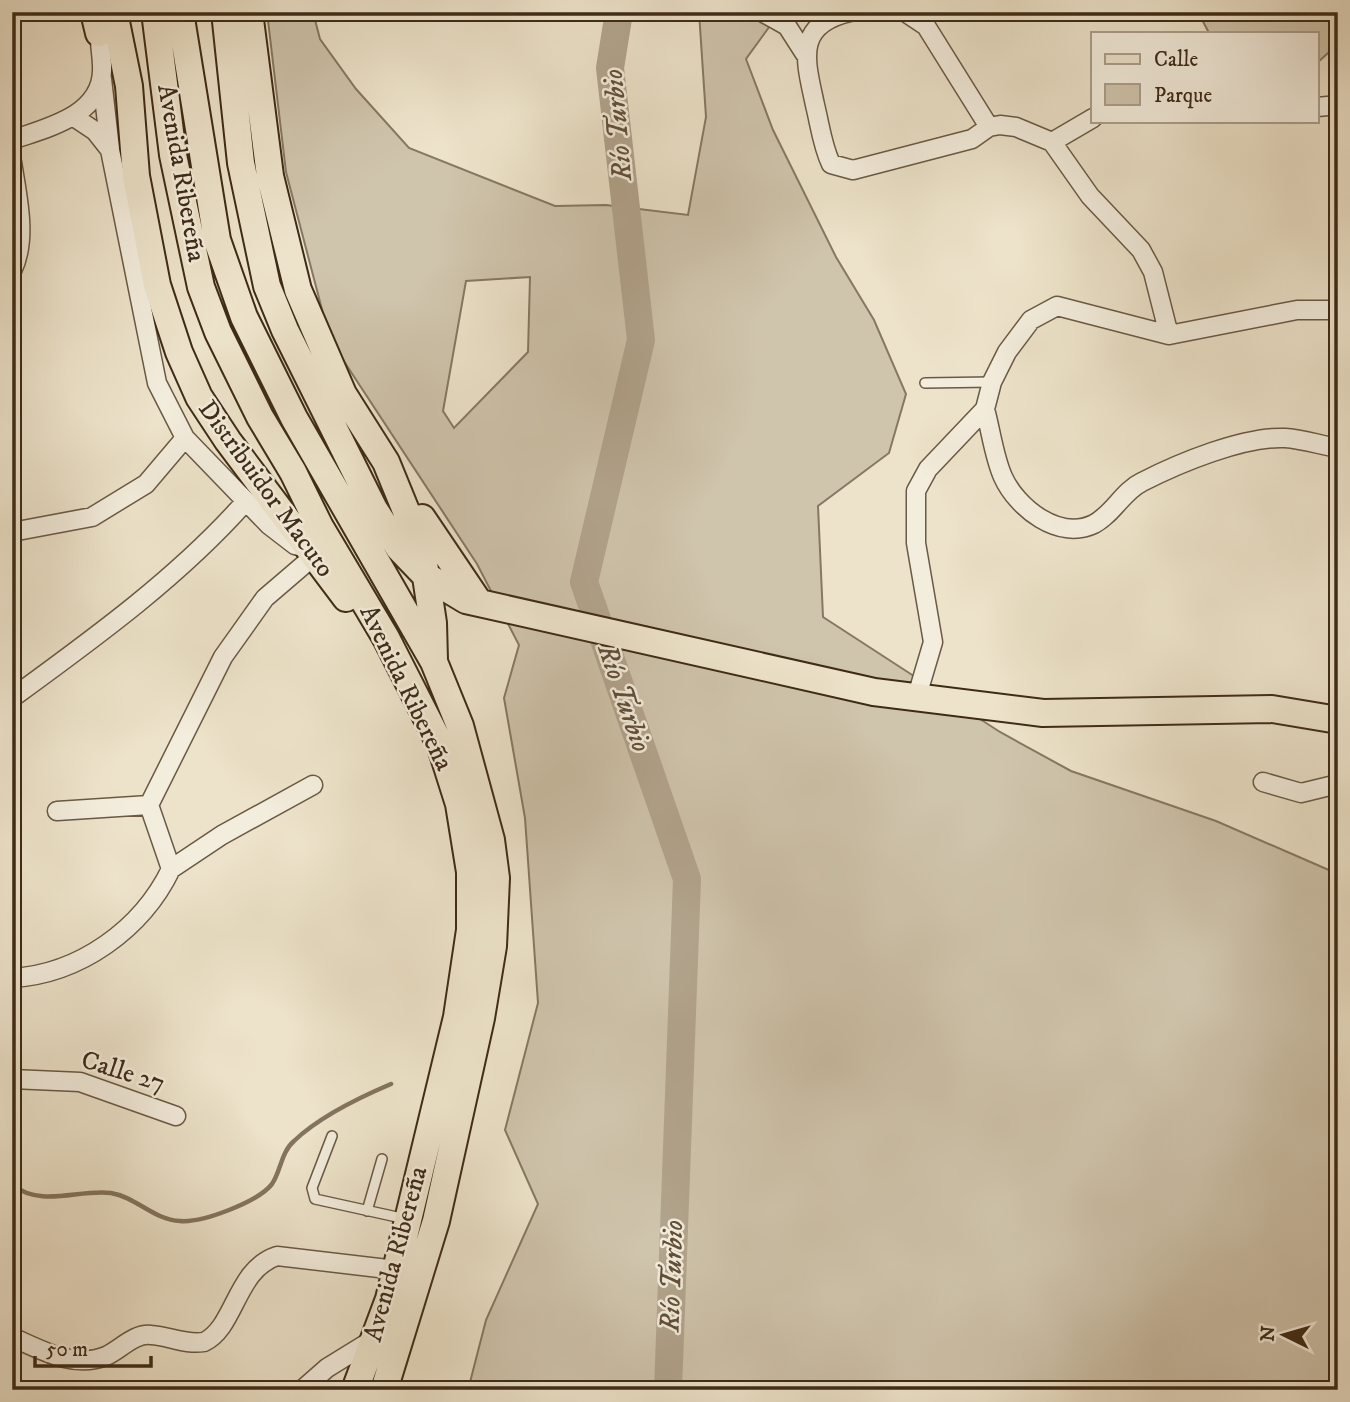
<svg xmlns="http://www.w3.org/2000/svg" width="1350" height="1402" viewBox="0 0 1350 1402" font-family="'IM FELL DW Pica',serif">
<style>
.green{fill:#cfc4ac;stroke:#867862;stroke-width:2;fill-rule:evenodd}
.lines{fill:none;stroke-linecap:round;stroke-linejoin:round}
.stream{stroke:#84745e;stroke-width:4.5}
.river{stroke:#b2a48d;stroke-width:28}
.service-casing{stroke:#6a5944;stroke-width:12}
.minor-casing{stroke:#6a5944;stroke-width:21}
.primary-casing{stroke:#3e2b17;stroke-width:30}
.service{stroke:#f3eddd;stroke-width:9}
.minor{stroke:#f3eddd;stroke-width:18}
.primary{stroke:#ede3ca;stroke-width:26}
.labels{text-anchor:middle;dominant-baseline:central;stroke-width:5;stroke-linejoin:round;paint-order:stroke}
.street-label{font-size:26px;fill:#3e2b17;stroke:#f3eddd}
.water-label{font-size:28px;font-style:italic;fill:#614f3a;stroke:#f3eddd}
</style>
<rect width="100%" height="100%" fill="#ede3ca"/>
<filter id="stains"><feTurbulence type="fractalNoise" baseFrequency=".00286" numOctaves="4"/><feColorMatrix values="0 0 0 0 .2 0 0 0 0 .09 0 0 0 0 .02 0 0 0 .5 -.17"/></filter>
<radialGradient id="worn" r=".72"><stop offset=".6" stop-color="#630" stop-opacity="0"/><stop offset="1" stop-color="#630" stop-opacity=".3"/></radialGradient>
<path class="green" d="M267,12h46l7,27 36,50 53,59 146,58 51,-1 82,10 18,-98 -7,-105h81l-34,47 27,71 63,127 38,63 32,74 -17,59 -71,53 5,111 177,115 71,39 145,50 122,53v516h-870l18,-70 52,-116 -33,-74 33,-127 -13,-185 -21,-120 15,-53 -42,-81 -147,-224 -44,-168zM530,277l-2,75 -74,76 -11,-17 23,-130z
M1198,12h140v32l-21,19v-30h-108z"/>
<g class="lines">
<path class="stream" d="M12,1185c31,23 65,4 99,8 25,4 43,27 69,28 22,2 78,-19 92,-37 9,-13 9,-32 22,-43 25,-24 64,-43 97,-57"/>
<path class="river" d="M619,12l-9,56 31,272 -57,242 103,297 -19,511"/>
<g class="service-casing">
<path id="service" d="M925,383l67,-1
M332,1136l-20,52 3,11 91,20
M367,1211l15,-52"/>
</g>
<g class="minor-casing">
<path id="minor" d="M762,12l25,14 18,28
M850,12c-57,13 -44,50 -35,93 5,20 7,40 16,59l22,6 119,-31 17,-12 11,-2 16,2 36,15 38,54 51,54 12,22 16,63
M905,12l21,14 63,101
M102,79l8,70
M1317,107l21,-2
M74,117l21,14 15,19 47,233 28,55 84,87 26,20 8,2
M12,140c34,-12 89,-24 90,-69 1,-17 -6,-33 2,-49
M1052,142l41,-24
M12,162c5,33 16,77 0,109
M985,409c6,22 9,48 18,68 14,31 56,64 91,47 19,-10 29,-33 48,-42 37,-19 102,-46 143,-44 17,1 35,7 53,10
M12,532l80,-15 54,-33 39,-46
M917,696l16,-54 -17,-99v-52l12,-22 57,-60 7,-27 15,-30 24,-32 26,-14 112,29 128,-25h41
M12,698c81,-59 167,-121 234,-197
M1263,782l38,11 37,-9
M57,811l92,-6
M171,869l51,-34 91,-50
M12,978c68,-4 130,-49 159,-109l-22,-64 74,-148 42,-59 49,-42
M12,1079l68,3 96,34
M12,1337c29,13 62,32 94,19 14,-6 28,-23 45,-21 18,1 34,10 53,7 31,-14 32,-73 73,-86l119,14
M302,1390l25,-22 47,-29"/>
</g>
<g class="primary-casing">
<path id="primary" d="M94,12l5,21
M114,12l15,74 7,90 21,109 22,67 20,45 29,44 118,157
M155,12l18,143 28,132 17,45 42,85 33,55 27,55 66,111 54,106 19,60 11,68v58l-13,87 -68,282 -34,91
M180,12l37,228 27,77 50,101 140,244 26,64 31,114 5,38 -3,68 -12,72 -45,203 -52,169
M225,12l16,151 26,123 18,44 89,179 25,39 27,28 40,24 408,92 169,21 229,-4 66,11
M249,12l21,164 28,114 45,104 43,68 36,88 11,73 1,37
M422,518l56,83"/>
</g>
<use href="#service" class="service"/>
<use href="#minor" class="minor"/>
<use href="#primary" class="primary"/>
</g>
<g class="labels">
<g class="street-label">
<text transform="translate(181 173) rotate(80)">Avenida Ribereña</text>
<text transform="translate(266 489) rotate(54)">Distribuidor Macuto</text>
<text transform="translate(406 688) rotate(64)">Avenida Ribereña</text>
<text transform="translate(123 1072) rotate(17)">Calle 27</text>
<text transform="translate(396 1254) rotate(-75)">Avenida Ribereña</text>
</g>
<g class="water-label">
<text transform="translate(618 125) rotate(-95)">Río Turbio</text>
<text transform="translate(624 698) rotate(71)">Río Turbio</text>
<text transform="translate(672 1276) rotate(-88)">Río Turbio</text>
</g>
</g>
<rect width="1350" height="1402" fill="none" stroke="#ede3ca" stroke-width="42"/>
<rect x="14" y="14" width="1322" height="1374" fill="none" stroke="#3e2b17" stroke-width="3.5"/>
<rect x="21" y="21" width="1308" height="1360" fill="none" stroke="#3e2b17" stroke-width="2"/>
<rect x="1091" y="32" width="228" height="91" fill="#f3eddd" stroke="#ab9f8e" stroke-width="2"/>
<rect x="1105" y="54" width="35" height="10" fill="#ede3ca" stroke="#ab9f8e" stroke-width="2"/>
<text x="1154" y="66" font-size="21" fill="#3e2b17">Calle</text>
<rect x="1105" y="84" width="35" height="21" fill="#cfc4ac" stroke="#ab9f8e" stroke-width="2"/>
<text x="1154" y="102" font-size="21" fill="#3e2b17">Parque</text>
<g transform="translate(1284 1335) rotate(275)" stroke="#f3eddd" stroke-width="5" paint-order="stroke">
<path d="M0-5L12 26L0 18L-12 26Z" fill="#3e2b17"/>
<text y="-10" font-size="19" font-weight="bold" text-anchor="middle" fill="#3e2b17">N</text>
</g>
<path d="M35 1356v10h116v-10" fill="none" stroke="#3e2b17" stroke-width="3.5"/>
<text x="46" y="1356" font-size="21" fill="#3e2b17" stroke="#f3eddd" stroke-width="5" paint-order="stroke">50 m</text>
<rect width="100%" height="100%" filter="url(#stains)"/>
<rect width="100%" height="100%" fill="url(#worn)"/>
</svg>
